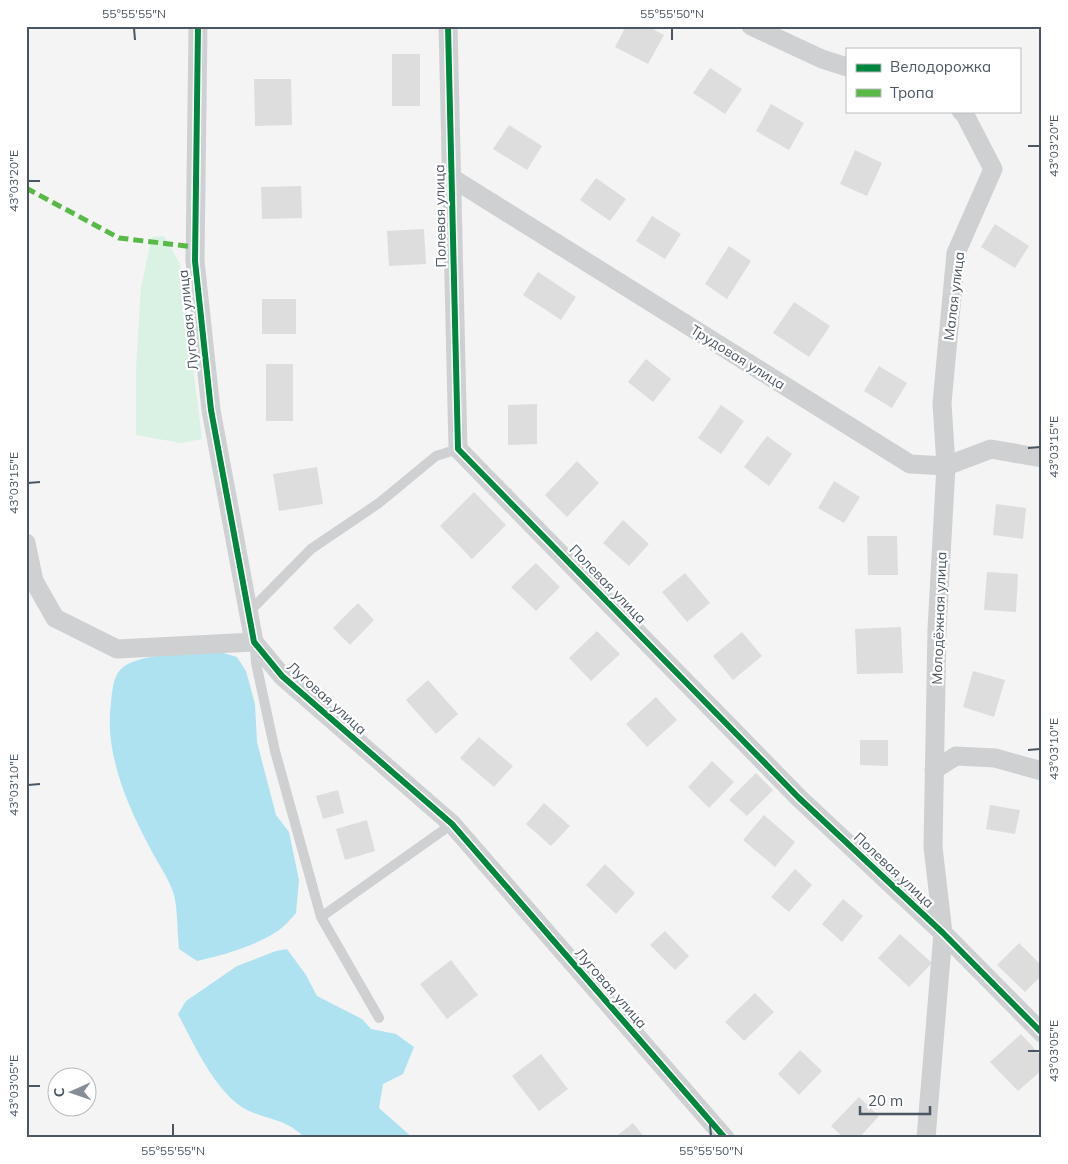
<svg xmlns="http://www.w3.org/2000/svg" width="1068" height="1164" font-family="Mulish,sans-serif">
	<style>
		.green { fill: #d9f2e3 }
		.water { fill: #aee2f0 }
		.building { fill: #ddddde }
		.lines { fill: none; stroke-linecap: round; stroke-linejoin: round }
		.service { stroke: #ced0d2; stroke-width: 10 }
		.minor { stroke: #ced0d2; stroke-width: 19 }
		.quiet { stroke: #58b947; stroke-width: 5; stroke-dasharray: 10 5; stroke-linecap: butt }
		.cycleway-casing { stroke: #fff; stroke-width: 9 }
		.cycleway { stroke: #00873e; stroke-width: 6 }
		.ticks { fill: none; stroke: #4a5661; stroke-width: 2 }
		.labels { text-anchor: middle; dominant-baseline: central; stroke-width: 4.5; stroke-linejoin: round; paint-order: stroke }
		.street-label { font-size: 14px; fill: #4a5661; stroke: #fff }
		.neatline { fill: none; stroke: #4a5661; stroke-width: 2 }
		.ticks-label { font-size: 12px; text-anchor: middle; fill: #4a5661 }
	</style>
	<rect width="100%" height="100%" fill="#f4f4f4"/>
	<!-- green -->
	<path class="green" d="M164 236 180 264 202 439 181 443 136 435V369L141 287 152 237Z"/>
	<!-- water -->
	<path class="water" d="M220 652 237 657 246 671 255 704 257 742 276 815 289 832 299 880 296 913C290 920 283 928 276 932 253 947 223 955 197 961L179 949C177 931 178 912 174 895 170 880 157 862 150 848 127 805 104 752 111 703 112 692 113 678 120 670 136 652 197 653 220 652Z
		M287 949 306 975 317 996 362 1019 371 1029 396 1034 414 1047 403 1074 383 1084 379 1108 413 1138H305C285 1118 270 1121 247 1110 217 1095 193 1043 178 1014L186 1001 237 966 276 951Z"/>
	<!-- building -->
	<path class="building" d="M626 26H647L664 35 648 64 615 47Z
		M392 54H420V106H392Z
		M710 68 742 89 725 114 693 93Z
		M254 79H291L292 125 255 126Z
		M771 104 804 123 789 150 756 131Z
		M509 125 542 146 527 170 493 149Z
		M855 150 882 163 867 196 840 184Z
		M596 178 626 199 610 221 580 200Z
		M301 186 302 218 262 219 261 187Z
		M652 216 681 234 665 259 636 241Z
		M995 224 1029 246 1015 268 981 247Z
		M424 229 426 264 389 266 387 231Z
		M729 246 751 261 727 299 705 284Z
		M538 272 576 297 561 320 523 295Z
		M262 299H296V334H262Z
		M794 302 830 326 809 357 773 333Z
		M646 359 671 379 653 402 628 382Z
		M266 364H293V421H266Z
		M879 366 907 383 892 408 864 391Z
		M537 404V444L508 445V405Z
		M721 405 744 421 721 454 698 438Z
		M767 436 792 454 769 486 744 467Z
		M577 461 599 483 567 517 545 495Z
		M317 467 323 504 279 511 273 474Z
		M834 481 860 497 844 523 818 508Z
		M474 492 506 525 472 559 440 526Z
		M996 504 1026 508 1023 539 993 535Z
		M623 520 649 544 629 566 603 543Z
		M867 536H897L898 575H868Z
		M536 563 560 587 536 611 511 587Z
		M987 572 1018 574 1016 612 984 610Z
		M685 573 710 603 687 622 662 592Z
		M358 603 374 620 350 645 333 628Z
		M901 627 903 673 857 674 855 629Z
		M597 631 620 654 591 681 569 658Z
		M742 632 762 656 733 680 713 656Z
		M973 671 1005 680 994 717 963 707Z
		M428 680 458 714 436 734 406 700Z
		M656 697 677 720 647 747 626 724Z
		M479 737 513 766 494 787 460 758Z
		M860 740H888V766L860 765Z
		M712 761 734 782 709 808 688 787Z
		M756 773 773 790 747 816 729 800Z
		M338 790 344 813 323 819 316 796Z
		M544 803 570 826 551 846 526 824Z
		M990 805 1020 810 1015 834 986 829Z
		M764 815 795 842 775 867 743 840Z
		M367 820 375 851 345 860 336 829Z
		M605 864 635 893 616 914 586 885Z
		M795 869 812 885 789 912 771 897Z
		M843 899 863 916 842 942 822 924Z
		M665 931 689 956 675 970 650 945Z
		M900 934 932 963 909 987 878 958Z
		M1019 943 1042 966V975L1025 992 997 965Z
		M451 960 478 995 447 1019 420 984Z
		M755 993 774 1012 744 1041 725 1022Z
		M1021 1034 1042 1057V1070L1018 1091 990 1062Z
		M800 1050 822 1071 799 1095 778 1074Z
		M541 1054 568 1089 539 1111 512 1076Z
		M859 1097 879 1116 859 1138H844L831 1126Z
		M633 1123 645 1138H614Z"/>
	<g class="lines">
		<!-- service -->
		<path class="service" d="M249 612 311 549 379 503 436 456 458 449
			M255 646 256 663 275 751 321 917
			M379 1018 321 917 452 824"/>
		<!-- minor -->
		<path class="minor" d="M198 26 195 261 211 410 254 642 282 676 452 824 725 1138
			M448 26 458 449 799 798 943 933 1042 1033
			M751 26 822 59 847 67
			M452 178 910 464 946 466 991 449 1042 458
			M26 543 34 581 55 618 117 649 254 642
			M934 770 956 756 995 758 1042 771
			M926 1138 943 933 933 847 937 629 946 466 942 403 956 253 993 169 964 113 961 111"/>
		<!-- quiet -->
		<path class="quiet" d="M26 188 119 238 195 247"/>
		<defs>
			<path id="cycleway" d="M198 26 195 261 211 410 254 642 282 676 452 824 725 1138
				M448 26 458 449 799 798 943 933 1042 1033"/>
		</defs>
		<!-- cycleway casing -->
		<use href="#cycleway" class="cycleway-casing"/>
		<!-- cycleway -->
		<use href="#cycleway" class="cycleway"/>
	</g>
	<!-- ticks -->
	<path class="ticks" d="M134 28 135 40M672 28V40M1028 146H1040M28 181H40M1028 448 1040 447M28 483 40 482M1028 750 1040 749M28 785 40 784M1028 1051H1040M28 1086H40M173 1124V1136M710 1124 711 1136"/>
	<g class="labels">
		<!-- street labels -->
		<g class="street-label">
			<text transform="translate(440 216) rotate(-91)">Полевая улица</text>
			<text transform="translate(954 296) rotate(-83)">Малая улица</text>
			<text transform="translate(188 320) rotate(-96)">Луговая улица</text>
			<text transform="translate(738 357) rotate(32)">Трудовая улица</text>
			<text transform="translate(608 584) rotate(46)">Полевая улица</text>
			<text transform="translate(939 618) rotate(-88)">Молодёжная улица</text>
			<text transform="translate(327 698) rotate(42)">Луговая улица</text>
			<text transform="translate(894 870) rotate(43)">Полевая улица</text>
			<text transform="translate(611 988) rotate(49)">Луговая улица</text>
		</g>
	</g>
	<!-- border -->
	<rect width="1068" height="1164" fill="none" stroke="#ffffff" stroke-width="55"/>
	<!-- legend -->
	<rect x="846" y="48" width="175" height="65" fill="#ffffff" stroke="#b7bbc0"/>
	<rect x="856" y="64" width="25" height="8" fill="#00873e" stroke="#b7bbc0"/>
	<text x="890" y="72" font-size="15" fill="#4a5661">Велодорожка</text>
	<rect x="856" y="89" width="25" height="8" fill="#58b947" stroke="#b7bbc0"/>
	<text x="890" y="98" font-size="15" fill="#4a5661">Тропа</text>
	<!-- north arrow -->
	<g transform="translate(72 1092) rotate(268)"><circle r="24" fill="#ffffff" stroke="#b7bbc0"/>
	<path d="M0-4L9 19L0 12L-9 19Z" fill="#868d94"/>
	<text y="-8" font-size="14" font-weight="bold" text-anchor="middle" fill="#4a5661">С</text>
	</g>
	<!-- scale -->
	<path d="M860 1106v8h70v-8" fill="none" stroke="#4a5661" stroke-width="2.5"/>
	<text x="868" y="1106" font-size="15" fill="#4a5661" stroke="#ffffff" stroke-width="4" paint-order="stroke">20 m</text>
	<rect x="28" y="28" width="1012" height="1108" class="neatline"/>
	<g class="ticks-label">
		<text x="134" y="18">55°55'55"N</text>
		<text x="672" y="18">55°55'50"N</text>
		<text transform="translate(1054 146) rotate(-90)" y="4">43°03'20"E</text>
		<text transform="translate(14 181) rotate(-90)" y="4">43°03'20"E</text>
		<text transform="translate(1054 447) rotate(-90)" y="4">43°03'15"E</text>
		<text transform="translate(14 483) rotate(-90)" y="4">43°03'15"E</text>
		<text transform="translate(1054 749) rotate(-90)" y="4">43°03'10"E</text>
		<text transform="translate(14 785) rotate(-90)" y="4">43°03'10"E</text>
		<text transform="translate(1054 1051) rotate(-90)" y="4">43°03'05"E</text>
		<text transform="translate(14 1086) rotate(-90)" y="4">43°03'05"E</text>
		<text x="173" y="1155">55°55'55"N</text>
		<text x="711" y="1155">55°55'50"N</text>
	</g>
</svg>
